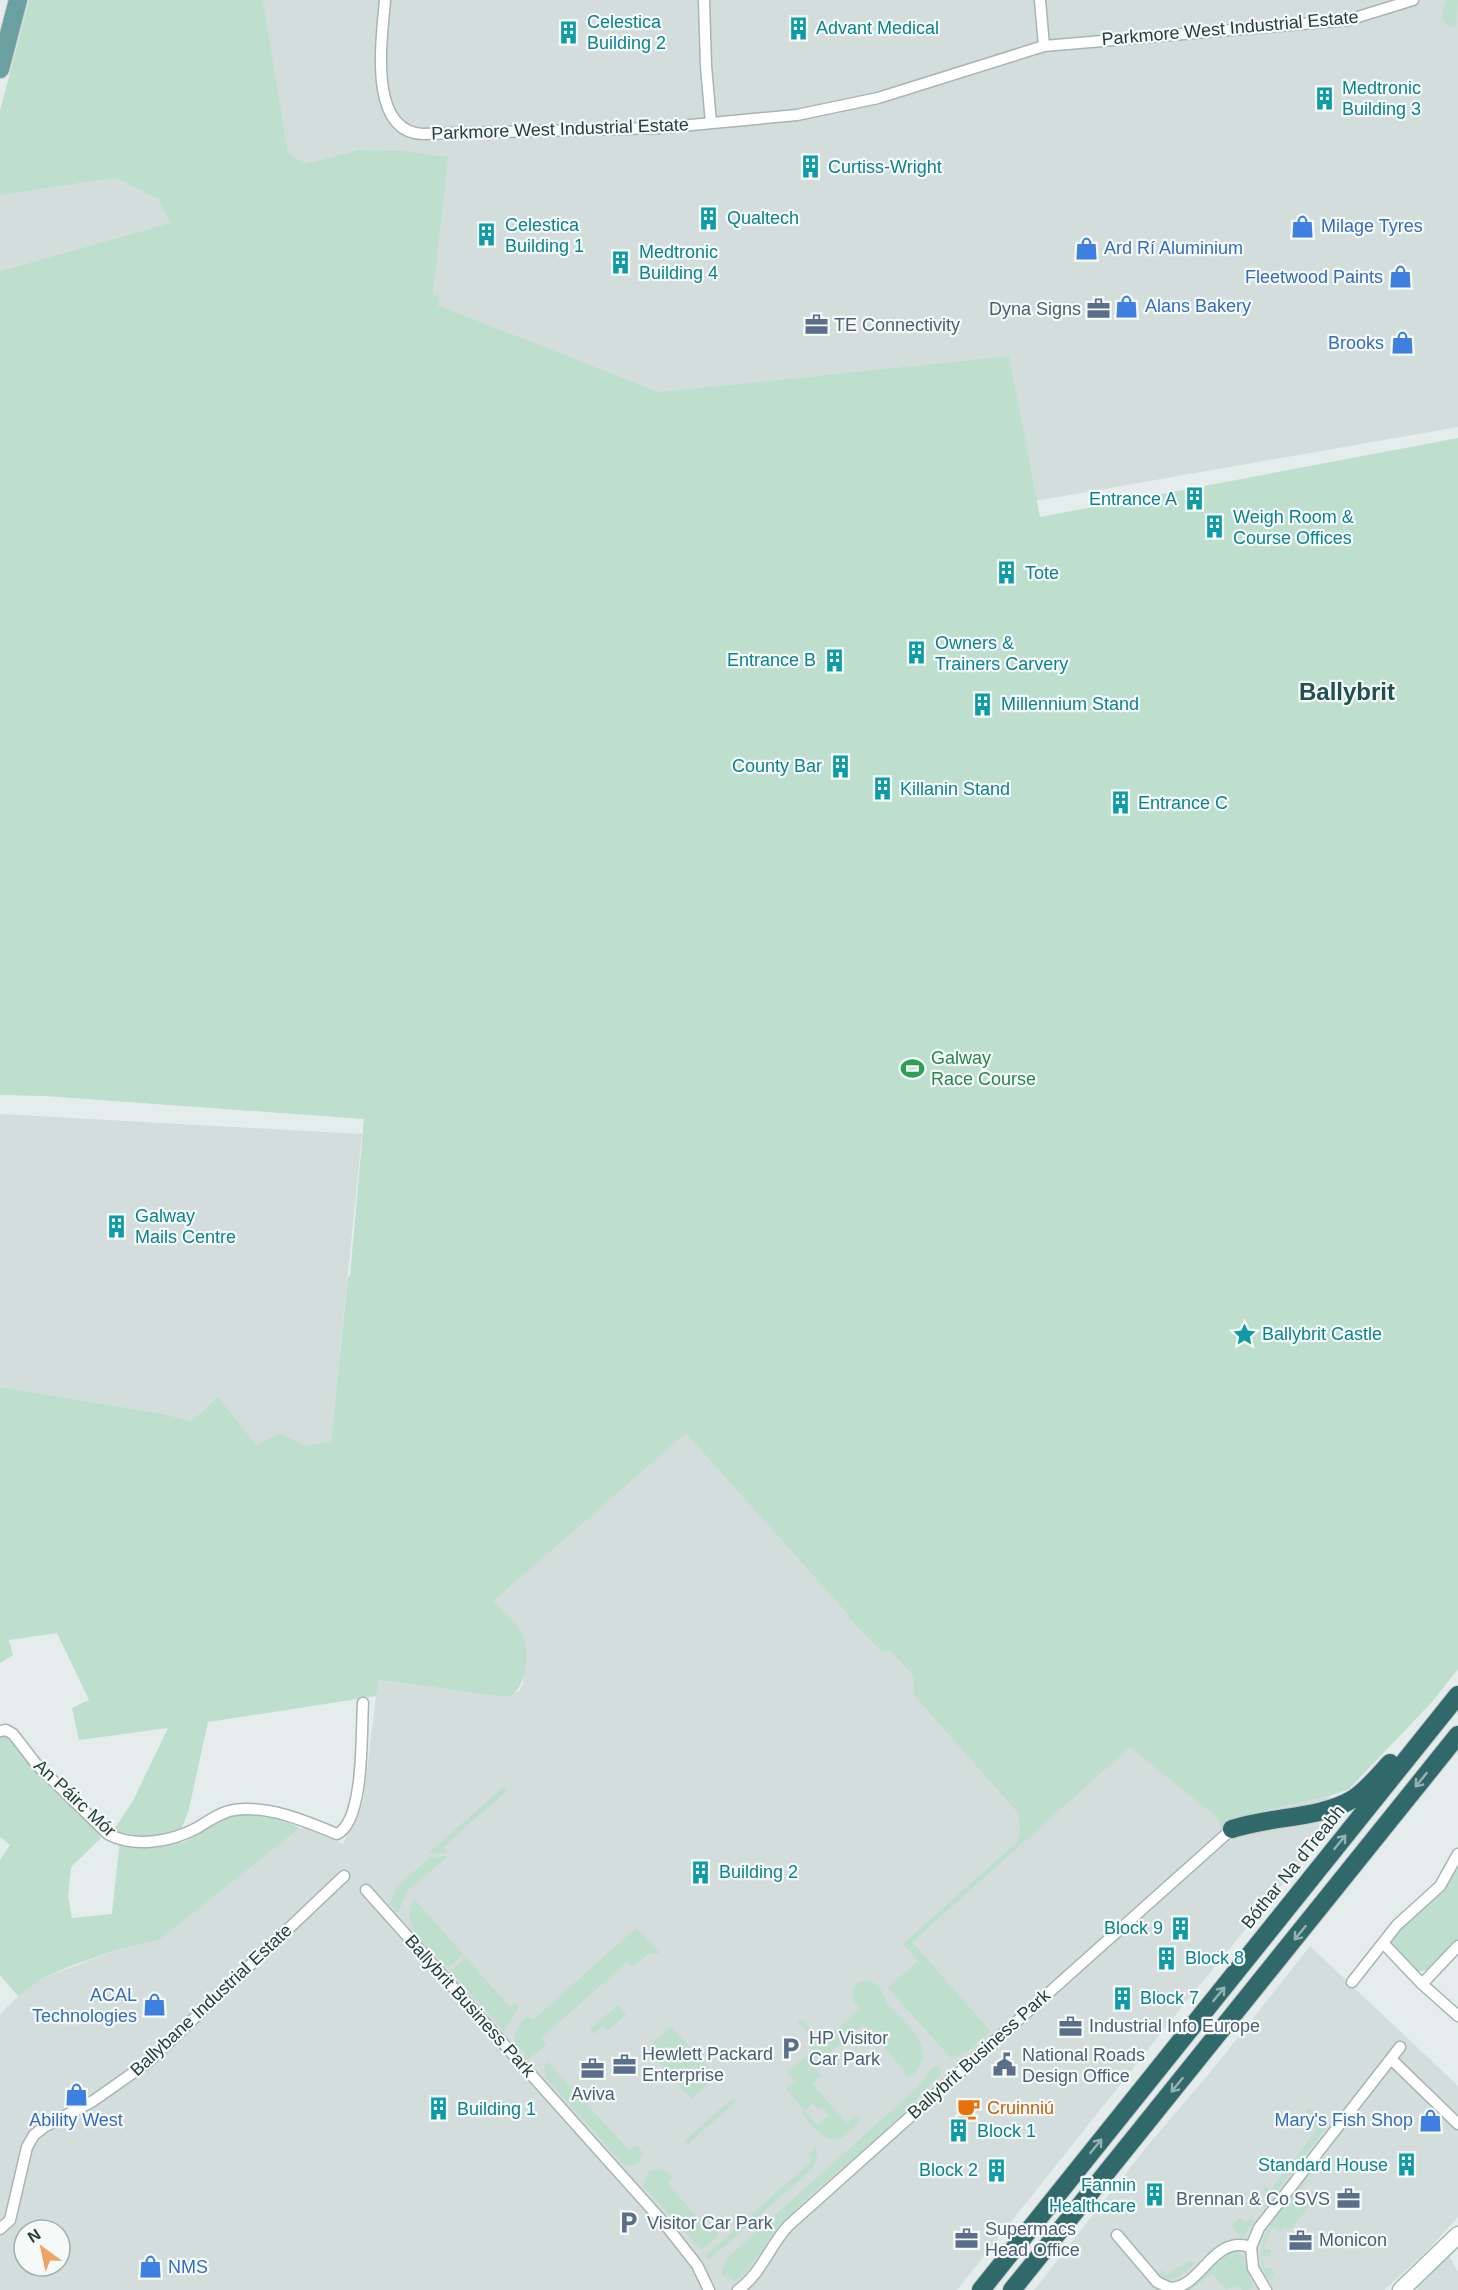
<svg xmlns="http://www.w3.org/2000/svg" width="1458" height="2290" font-family="Arial,sans-serif">
	<style>
		.built { fill: #d3dddb; fill-rule: evenodd }
		.green { fill: #bedece; fill-rule: evenodd }
		.lines { fill: none; stroke-linecap: round; stroke-linejoin: round }
		.street-casing { stroke: #a7b5b4; stroke-width: 13 }
		.secondary-casing { stroke: #a3b9b6; stroke-width: 19 }
		.primary-casing { stroke: #c2c9c9; stroke-width: 20 }
		.highway-casing { stroke: #c2c9c9; stroke-width: 20 }
		.street { stroke: #fff; stroke-width: 10 }
		.secondary { stroke: #fff; stroke-width: 16 }
		.primary { stroke: #6aa1a0; stroke-width: 18 }
		.highway { stroke: #31696a; stroke-width: 18 }
		.oneway { stroke: #93b2b1 }
		.labels { text-anchor: middle; dominant-baseline: central; stroke-width: 4.5; stroke-linejoin: round; paint-order: stroke }
		.culture-label { font-size: 18px; fill: #0d838f; stroke: #f5faf8; text-anchor: start }
		.street-label { font-size: 18px; fill: #243f3e; stroke: #f5faf8 }
		.shop-label { font-size: 18px; fill: #366cbe; stroke: #f5faf8; text-anchor: start }
		.service-label { font-size: 18px; fill: #4e5e75; stroke: #f5faf8; text-anchor: start }
		.leisure-label { font-size: 18px; fill: #27864d; stroke: #f5faf8; text-anchor: start }
		.food-label { font-size: 18px; fill: #c56008; stroke: #f5faf8; text-anchor: start }
		.district-label { font-size: 24px; font-weight: bold; fill: #205150; stroke: #f5faf8 }
	</style>
	<rect width="100%" height="100%" fill="#e4edeb"/>
	<!-- built -->
	<path class="built" d="M263 0H1458V427L1036 501 1009 356 659 392 438 305 439 297 433 294 447 157 405 151 358 150 304 164 288 152Z
		M116 178 158 199 170 223 0 271V195Z
		M0 1114 362 1134 331 1441 306 1446 280 1433 256 1445 160 1413 0 1387Z
		M581 1290 1219 1819 1220 1827 1255 1813 1329 1796 1335 1820 1185 2003 957 2290H0V2014L18 1996 41 1979 119 1949 159 1940 300 1828 311 1829 343 1844 363 1803 378 1680 504 1697 519 1691 523 1684 524 1638 458 1627ZM24 2230H60V2266H24Z
		M1310 1946 1458 2086V2217L1423 2255 1384 2290H1034L1148 2145 1213 2069Z
		M1449 2256 1458 2272V2290H1419L1417 2288Z"/>
	<!-- green -->
	<path class="green" d="M29 0H263L288 152 304 164 358 150 405 151 448 157 433 294 440 297 438 305 659 392 1009 356 1040 517 1458 438V1669L1432 1702 1349 1789 1329 1796 1255 1813 1220 1827 1219 1819 1130 1747 912 1942 990 2031 963 2055 951 2058 888 1988 918 1961 903 1944 1016 1843 1020 1834 1019 1814 914 1695V1676L891 1651H881L849 1618 848 1614 686 1433 493 1601C502 1612 515 1622 522 1634 530 1647 528 1696 504 1697L379 1680 376 1696 208 1722 189 1809 180 1833 181 1843C197 1838 210 1824 227 1818 252 1808 277 1817 300 1828L159 1940 119 1949 73 1965 41 1979 18 1996 0 1975V1860L10 1845 0 1837V1736H8L42 1780 91 1822 101 1838 71 1867 68 1896 72 1918 112 1914 119 1848 118 1836 113 1831 133 1801 168 1728 79 1740 72 1708 89 1700 57 1633 9 1640 13 1655 0 1663V1387L160 1413 191 1422 218 1397 256 1445 280 1433 306 1446 331 1441 348 1277 350 1276 364 1119 45 1096 0 1095V271L170 223 158 199 116 178 0 195V111Z
		M1446 0H1458L1456 26 1452 27 1443 21V10Z
		M503 1787 507 1791 443 1847 448 1853H429Z
		M448 1856 407 1891 398 1913 390 1904 397 1887 430 1857Z
		M1458 1865V1941L1427 1970 1416 1972 1391 1942C1406 1913 1440 1899 1458 1865Z
		M414 1899 463 1954 448 1968C431 1949 397 1926 414 1899Z
		M636 1928 659 1952 658 1954H648L632 1967 627 1962 541 2038 546 2045 529 2059 514 2042C514 2031 520 2023 528 2016L533 2020Z
		M466 1958 510 2007 517 2003 518 2009 504 2031 450 1971Z
		M866 1980C877 1982 885 1993 886 2003 901 2020 933 2042 919 2066 916 2072 912 2077 906 2077L903 2069 863 2024 814 2066 821 2075 812 2084 847 2123 855 2116 859 2119C857 2126 852 2129 847 2134 828 2150 813 2126 802 2113L804 2110 786 2088 795 2081 787 2072 813 2050 807 2044 813 2038 797 2021 802 2020 822 2042 860 2009 854 2001 852 1992 857 1983ZM813 2103 818 2109 821 2107 829 2115 817 2125 805 2111Z
		M618 2005 626 2014 607 2031 603 2026 594 2034 590 2029Z
		M671 2027 717 2076 691 2099 646 2048Z
		M548 2062 629 2150 636 2145 643 2153 638 2164 627 2166 621 2162 546 2078 544 2067Z
		M934 2066 940 2067 941 2075C923 2091 908 2110 890 2127 859 2157 772 2219 760 2256L757 2255 746 2273 735 2281 721 2275 727 2258 917 2088Z
		M733 2098 736 2101 687 2145 684 2141Z
		M1308 2108 1329 2124 1271 2199 1263 2194 1265 2186 1270 2190 1317 2130 1301 2118Z
		M816 2145 817 2157 812 2169 711 2258 706 2259 707 2254 813 2160 809 2155Z
		M658 2169 667 2172 672 2177 667 2183 710 2232 717 2229V2237L701 2250 643 2186 648 2172Z
		M1308 2178 1300 2191 1307 2198 1313 2191 1318 2196 1290 2230 1284 2226 1280 2232 1273 2227 1263 2248 1271 2250 1270 2256 1262 2257 1265 2269 1271 2268 1274 2273 1273 2278 1269 2280C1244 2241 1285 2207 1308 2178Z
		M1239 2218 1245 2222 1250 2219 1254 2221 1245 2235 1240 2237 1232 2226Z
		M1231 2251 1243 2256 1253 2287 1249 2290H1242L1238 2285 1226 2290 1212 2273 1191 2290H1184Z
		M1190 2260 1195 2264C1183 2274 1171 2287 1158 2273L1162 2270 1166 2275Z"/>
	<g class="lines">
		<defs>
			<path id="street" d="M385 0C382 38 367 132 423 134L659 128 797 115 878 98 1044 46 1348 20 1413 0
				M704 0 706 66 711 123
				M1040 0 1044 46
				M0 1731 6 1730 13 1734 37 1765 108 1834C134 1848 171 1842 197 1828 208 1821 221 1812 234 1810 269 1805 305 1821 337 1834 365 1821 361 1731 363 1703
				M366 1890 664 2223 697 2265 709 2290
				M1384 1944 1422 1984 1458 2016
				M1352 1982 1397 1925 1440 1886 1458 1854
				M1422 1984 1458 1946
				M1391 2059 1458 2124
				M0 2229 10 2220 27 2147 34 2135 44 2127 93 2101 147 2063 344 1876
				M1117 2235 1157 2282 1170 2288C1202 2288 1212 2234 1251 2247L1253 2268 1266 2290
				M1251 2247 1259 2228 1400 2047
				M738 2290C761 2274 769 2247 788 2226L1232 1829"/>
			<path id="secondary" d="M1401 2290 1458 2235"/>
			<path id="primary" d="M0 69 18 0"/>
			<path id="highway" d="M1232 1829C1269 1816 1320 1819 1353 1799 1367 1790 1378 1776 1390 1763
				M981 2290 1458 1695
				M1012 2290 1458 1735"/>
		</defs>
		<!-- street casing -->
		<use href="#street" class="street-casing"/>
		<!-- secondary casing -->
		<use href="#secondary" class="secondary-casing"/>
		<!-- primary casing -->
		<use href="#primary" class="primary-casing"/>
		<!-- highway casing -->
		<use href="#highway" class="highway-casing"/>
		<!-- street -->
		<use href="#street" class="street"/>
		<!-- secondary -->
		<use href="#secondary" class="secondary"/>
		<!-- primary -->
		<use href="#primary" class="primary"/>
		<!-- highway -->
		<use href="#highway" class="highway"/>
	</g>
	<!-- one-way arrows -->
	<defs><path id="oneway-shaft" d="M-6 0H5M1.5-3L5.5 0L1.5 3" fill="none" stroke-width="1.6" stroke-linecap="round" stroke-linejoin="round" transform="scale(1.5)"/></defs>
	<g class="oneway">
		<use href="#oneway-shaft" transform="translate(1421 1780) rotate(129)"/>
		<use href="#oneway-shaft" transform="translate(1340 1842) rotate(-51)"/>
		<use href="#oneway-shaft" transform="translate(1300 1933) rotate(129)"/>
		<use href="#oneway-shaft" transform="translate(1219 1994) rotate(-51)"/>
		<use href="#oneway-shaft" transform="translate(1177 2085) rotate(129)"/>
		<use href="#oneway-shaft" transform="translate(1096 2146) rotate(-51)"/>
	</g>
	<!-- icons -->
	<defs>
		<symbol id="building-bare" viewBox="-9 -9 18 18"><path d="M-4-6H4V6H1V3H-1V6H-4ZM-2.5-4.3h1.7v1.8h-1.7ZM.8-4.3h1.7v1.8H.8ZM-2.5-1h1.7V.8h-1.7ZM.8-1h1.7V.8H.8Z" fill="#0f9aa8" stroke="#f5faf8" stroke-width="2.5" paint-order="stroke"/></symbol>
		<symbol id="shop-bare" viewBox="-9 -9 18 18"><path d="M-5-2.5h2.3a2.7 3.5 0 0 1 5.4 0H5L5.5 6h-11ZM-1.5-2.5h3a1.5 2.3 0 0 0-3 0Z" fill="#3f7fe0" stroke="#f5faf8" stroke-width="2.5" paint-order="stroke"/></symbol>
		<symbol id="office-bare" viewBox="-9 -9 18 18"><path d="M-6-3h4V-5.5h4V-3h4V5H-6ZM-1-4.5V-3h2v-1.5ZM-6 0V1H6V0Z" fill="#5c6f8a" stroke="#f5faf8" stroke-width="2.5" paint-order="stroke"/></symbol>
		<symbol id="stadium-bare" viewBox="-9 -9 18 18"><path d="M0-5a6.5 5 0 1 0 0 10a6.5 5 0 1 0 0-10ZM-3.5-1.8h7v3.6h-7Z" fill="#2e9e5b" stroke="#f5faf8" stroke-width="2.5" paint-order="stroke"/></symbol>
		<symbol id="sight-bare" viewBox="-9 -9 18 18"><path d="M0-6L1.8-2.2L6-1.7L2.9 1.2L3.7 5.4L0 3.3L-3.7 5.4L-2.9 1.2L-6-1.7L-1.8-2.2Z" fill="#0f9aa8" stroke="#f5faf8" stroke-width="2.5" paint-order="stroke"/></symbol>
		<symbol id="parking-bare" viewBox="-9 -9 18 18"><path d="M-3.5-5.5H1a3.5 3.5 0 0 1 0 7H-1V5.5H-3.5ZM-1-3.4V-.6H.8a1.4 1.4 0 0 0 0-2.8Z" fill="#5c6f8a" stroke="#f5faf8" stroke-width="2.5" paint-order="stroke"/></symbol>
		<symbol id="civic-bare" viewBox="-9 -9 18 18"><path d="M-.6-6.5H3V-4.5H.6V-3L4-1V1h2V6H-6V1h2V-1L-.6-3ZM-1.2 2.5V6h2.4V2.5Z" fill="#5c6f8a" stroke="#f5faf8" stroke-width="2.5" paint-order="stroke"/></symbol>
		<symbol id="cafe-bare" viewBox="-9 -9 18 18"><path d="M-5.5-4.5H6V0H3Q3 3.5 0 3.5H-2.5Q-5.5 3.5-5.5 0ZM3-3.2v2h1.7v-2ZM-6 4.5H4V6H-6Z" fill="#e8710a" stroke="#f5faf8" stroke-width="2.5" paint-order="stroke"/></symbol>
	</defs>
	<g fill-rule="evenodd">
		<use href="#building-bare" x="782" y="12" width="33" height="33"/>
		<use href="#building-bare" x="552" y="16" width="33" height="33"/>
		<use href="#building-bare" x="1308" y="82" width="33" height="33"/>
		<use href="#building-bare" x="794" y="150" width="33" height="33"/>
		<use href="#building-bare" x="692" y="202" width="33" height="33"/>
		<use href="#shop-bare" x="1286" y="210" width="33" height="33"/>
		<use href="#building-bare" x="470" y="218" width="33" height="33"/>
		<use href="#shop-bare" x="1070" y="232" width="33" height="33"/>
		<use href="#building-bare" x="604" y="246" width="33" height="33"/>
		<use href="#shop-bare" x="1384" y="260" width="33" height="33"/>
		<use href="#shop-bare" x="1110" y="290" width="33" height="33"/>
		<use href="#office-bare" x="1082" y="292" width="33" height="33"/>
		<use href="#office-bare" x="800" y="308" width="33" height="33"/>
		<use href="#shop-bare" x="1386" y="326" width="33" height="33"/>
		<use href="#building-bare" x="1178" y="482" width="33" height="33"/>
		<use href="#building-bare" x="1198" y="510" width="33" height="33"/>
		<use href="#building-bare" x="990" y="556" width="33" height="33"/>
		<use href="#building-bare" x="900" y="636" width="33" height="33"/>
		<use href="#building-bare" x="818" y="644" width="33" height="33"/>
		<use href="#building-bare" x="966" y="688" width="33" height="33"/>
		<use href="#building-bare" x="824" y="750" width="33" height="33"/>
		<use href="#building-bare" x="866" y="772" width="33" height="33"/>
		<use href="#building-bare" x="1104" y="786" width="33" height="33"/>
		<use href="#stadium-bare" x="896" y="1052" width="33" height="33"/>
		<use href="#building-bare" x="100" y="1210" width="33" height="33"/>
		<use href="#sight-bare" x="1228" y="1318" width="33" height="33"/>
		<use href="#building-bare" x="684" y="1856" width="33" height="33"/>
		<use href="#building-bare" x="1164" y="1912" width="33" height="33"/>
		<use href="#building-bare" x="1150" y="1942" width="33" height="33"/>
		<use href="#building-bare" x="1106" y="1982" width="33" height="33"/>
		<use href="#shop-bare" x="138" y="1988" width="33" height="33"/>
		<use href="#office-bare" x="1054" y="2010" width="33" height="33"/>
		<use href="#parking-bare" x="774" y="2032" width="33" height="33"/>
		<use href="#office-bare" x="608" y="2048" width="33" height="33"/>
		<use href="#civic-bare" x="988" y="2048" width="33" height="33"/>
		<use href="#office-bare" x="576" y="2052" width="33" height="33"/>
		<use href="#shop-bare" x="60" y="2078" width="33" height="33"/>
		<use href="#cafe-bare" x="952" y="2092" width="33" height="33"/>
		<use href="#building-bare" x="422" y="2092" width="33" height="33"/>
		<use href="#shop-bare" x="1414" y="2104" width="33" height="33"/>
		<use href="#building-bare" x="942" y="2114" width="33" height="33"/>
		<use href="#building-bare" x="1390" y="2148" width="33" height="33"/>
		<use href="#building-bare" x="980" y="2154" width="33" height="33"/>
		<use href="#building-bare" x="1138" y="2178" width="33" height="33"/>
		<use href="#office-bare" x="1332" y="2182" width="33" height="33"/>
		<use href="#parking-bare" x="612" y="2206" width="33" height="33"/>
		<use href="#office-bare" x="950" y="2222" width="33" height="33"/>
		<use href="#office-bare" x="1284" y="2224" width="33" height="33"/>
		<use href="#shop-bare" x="134" y="2250" width="33" height="33"/>
	</g>
	<g class="labels">
		<!-- culture labels -->
		<g class="culture-label">
			<text x="587" y="22">Celestica<tspan x="587" dy="21">Building 2</tspan></text>
			<text x="816" y="28">Advant Medical</text>
			<text x="1342" y="88">Medtronic<tspan x="1342" dy="21">Building 3</tspan></text>
			<text x="828" y="167">Curtiss-Wright</text>
			<text x="727" y="218">Qualtech</text>
			<text x="505" y="225">Celestica<tspan x="505" dy="21">Building 1</tspan></text>
			<text x="639" y="252">Medtronic<tspan x="639" dy="21">Building 4</tspan></text>
			<text x="1177" y="499" text-anchor="end">Entrance A</text>
			<text x="1233" y="517">Weigh Room &amp;<tspan x="1233" dy="21">Course Offices</tspan></text>
			<text x="1025" y="573">Tote</text>
			<text x="935" y="643">Owners &amp;<tspan x="935" dy="21">Trainers Carvery</tspan></text>
			<text x="816" y="660" text-anchor="end">Entrance B</text>
			<text x="1001" y="704">Millennium Stand</text>
			<text x="822" y="766" text-anchor="end">County Bar</text>
			<text x="900" y="789">Killanin Stand</text>
			<text x="1138" y="803">Entrance C</text>
			<text x="135" y="1216">Galway<tspan x="135" dy="21">Mails Centre</tspan></text>
			<text x="1262" y="1334">Ballybrit Castle</text>
			<text x="719" y="1872">Building 2</text>
			<text x="1163" y="1928" text-anchor="end">Block 9</text>
			<text x="1185" y="1958">Block 8</text>
			<text x="1140" y="1998">Block 7</text>
			<text x="457" y="2109">Building 1</text>
			<text x="977" y="2131">Block 1</text>
			<text x="1388" y="2165" text-anchor="end">Standard House</text>
			<text x="978" y="2170" text-anchor="end">Block 2</text>
			<text x="1136" y="2185" text-anchor="end">Fannin<tspan x="1136" dy="21">Healthcare</tspan></text>
		</g>
		<!-- street labels -->
		<g class="street-label">
			<text transform="translate(1230 28) rotate(-5)">Parkmore West Industrial Estate</text>
			<text transform="translate(560 129) rotate(-2)">Parkmore West Industrial Estate</text>
			<text transform="translate(75 1798) rotate(43)">An Páirc Mór</text>
			<text transform="translate(1293 1867) rotate(-51)">Bóthar Na dTreabh</text>
			<text transform="translate(211 2000) rotate(-43)">Ballybane Industrial Estate</text>
			<text transform="translate(470 2006) rotate(48)">Ballybrit Business Park</text>
			<text transform="translate(979 2054) rotate(-42)">Ballybrit Business Park</text>
		</g>
		<!-- shop labels -->
		<g class="shop-label">
			<text x="1321" y="226">Milage Tyres</text>
			<text x="1104" y="248">Ard Rí Aluminium</text>
			<text x="1383" y="277" text-anchor="end">Fleetwood Paints</text>
			<text x="1145" y="306">Alans Bakery</text>
			<text x="1384" y="343" text-anchor="end">Brooks</text>
			<text x="137" y="1995" text-anchor="end">ACAL<tspan x="137" dy="21">Technologies</tspan></text>
			<text x="76" y="2120" text-anchor="middle">Ability West</text>
			<text x="1413" y="2120" text-anchor="end">Mary's Fish Shop</text>
			<text x="168" y="2267">NMS</text>
		</g>
		<!-- service labels -->
		<g class="service-label">
			<text x="1081" y="309" text-anchor="end">Dyna Signs</text>
			<text x="834" y="325">TE Connectivity</text>
			<text x="1089" y="2026">Industrial Info Europe</text>
			<text x="809" y="2038">HP Visitor<tspan x="809" dy="21">Car Park</tspan></text>
			<text x="642" y="2054">Hewlett Packard<tspan x="642" dy="21">Enterprise</tspan></text>
			<text x="1022" y="2055">National Roads<tspan x="1022" dy="21">Design Office</tspan></text>
			<text x="593" y="2094" text-anchor="middle">Aviva</text>
			<text x="1330" y="2199" text-anchor="end">Brennan &amp; Co SVS</text>
			<text x="647" y="2223">Visitor Car Park</text>
			<text x="985" y="2229">Supermacs<tspan x="985" dy="21">Head Office</tspan></text>
			<text x="1319" y="2240">Monicon</text>
		</g>
		<!-- leisure labels -->
		<g class="leisure-label">
			<text x="931" y="1058">Galway<tspan x="931" dy="21">Race Course</tspan></text>
		</g>
		<!-- food labels -->
		<g class="food-label">
			<text x="987" y="2108">Cruinniú</text>
		</g>
		<!-- district labels -->
		<g class="district-label">
			<text x="1347" y="691">Ballybrit</text>
		</g>
	</g>
	<!-- north arrow -->
	<g transform="translate(42 2248) rotate(327)"><circle r="28" fill="#f5faf8" stroke="#a1afae" stroke-width="1.5"/>
	<path d="M0-4.5L10 22L0 15L-10 22Z" fill="#eea462"/>
	<text y="-9" font-size="16" font-weight="bold" text-anchor="middle" fill="#243f3e">N</text>
	</g>
</svg>
